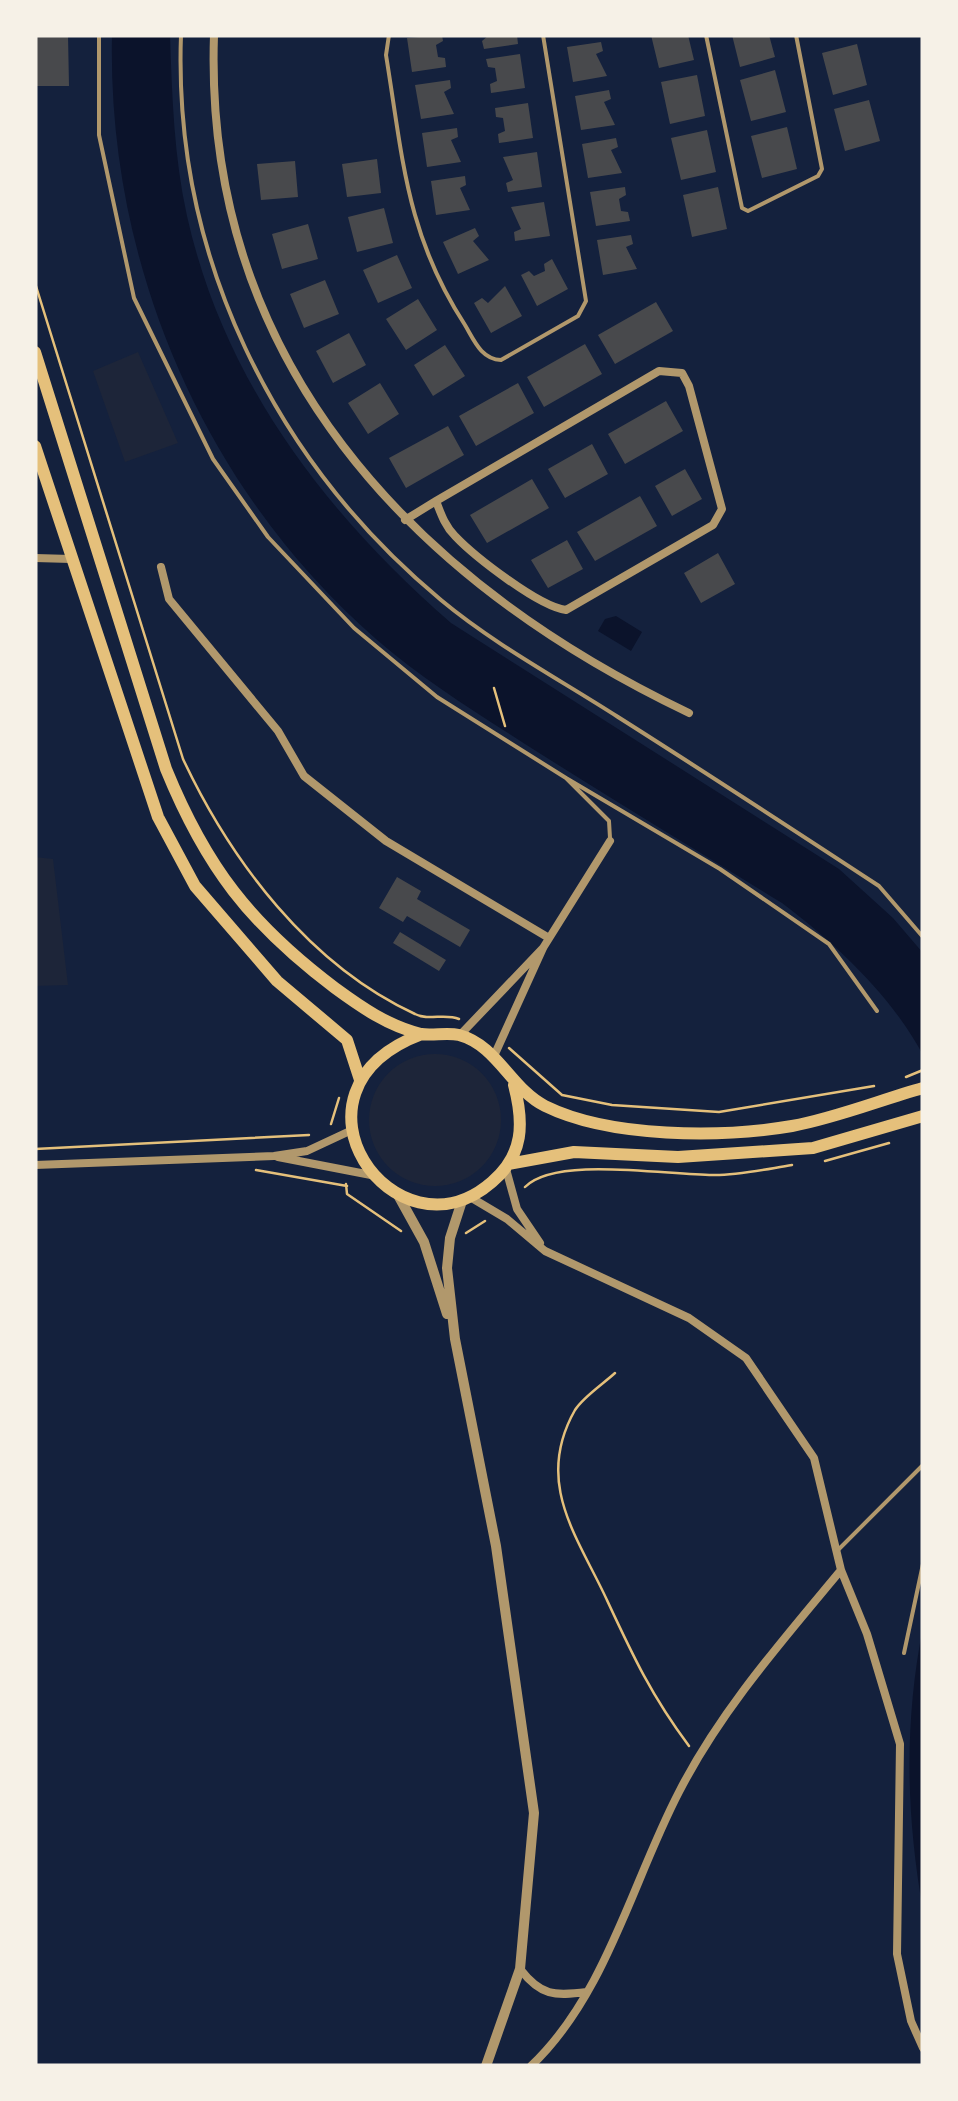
<svg xmlns="http://www.w3.org/2000/svg" width="958" height="2101" font-family="Poppins,sans-serif">
	<style>
		.green { fill: #1d2539 }
		.water { fill: #0b132b }
		.building { fill: #48494c }
		.lines { fill: none; stroke-linecap: round; stroke-linejoin: round }
		.path { stroke: #e5c07b; stroke-width: 2.5 }
		.service { stroke: #b1986c; stroke-width: 4 }
		.minor { stroke: #b1986c; stroke-width: 8 }
		.tertiary { stroke: #b1986c; stroke-width: 10 }
		.primary { stroke: #e5c07b; stroke-width: 12 }
	</style>
	<rect width="100%" height="100%" fill="#14213d"/>
	<!-- green -->
	<path class="green" d="M138 352 178 443 125 462 93 371Z
		M35 857 53 859 68 985 35 986Z
		M369 1120a66 66 0 1 1 132 0a66 66 0 1 1-132 0Z"/>
	<!-- water -->
	<path class="water" d="M112 35H170C172 96 174 157 187 216 224 382 326 514 451 623L839 869 893 918 923 953V1055C891 995 835 943 782 903 696 850 610 798 525 744 474 711 422 679 376 639 203 488 107 263 112 35Z
		M616 616 642 632 631 651 598 631 605 619Z
		M923 1627V1910C906 1814 904 1723 923 1627Z"/>
	<!-- building -->
	<path class="building" d="M35 35H68L69 86H35Z
		M442 35 443 41 436 45 438 57 445 58 446 67 412 72 407 38Z
		M489 35H517L518 44 484 49 482 41Z
		M651 35H688L694 60 659 68Z
		M732 35H769L775 57 740 67Z
		M601 42 603 51 596 54 607 76 573 82 567 47Z
		M857 44 867 85 833 95 822 53Z
		M520 54 525 88 491 93 490 84 497 81 495 68 488 67 486 59Z
		M775 70 786 112 751 121 740 80Z
		M697 75 705 116 670 124 661 82Z
		M450 80 451 88 444 92 454 114 421 119 415 85Z
		M609 90 611 99 604 102 615 125 581 130 575 96Z
		M869 100 880 141 845 151 834 109Z
		M528 103 533 138 499 143 498 134 505 131 503 118 496 117 495 108Z
		M787 127 797 169 762 178 751 136Z
		M457 128 458 137 451 140 461 162 427 167 422 133Z
		M707 130 716 172 681 180 671 138Z
		M616 138 618 147 611 150 622 173 588 178 582 144Z
		M537 152 542 187 508 192 506 183 513 180 503 157Z
		M377 159 381 193 347 197 342 164Z
		M295 161 298 197 261 200 257 164Z
		M465 176 466 185 460 188 470 210 436 215 431 181Z
		M625 187 626 195 619 199 621 211 628 212 630 221 596 226 590 192Z
		M718 187 727 229 692 237 683 195Z
		M544 202 550 236 515 241 514 232 521 229 511 207Z
		M384 208 393 243 357 252 348 217Z
		M308 224 318 259 282 269 272 234Z
		M475 228 479 236 473 241 489 260 458 274 443 242Z
		M631 235 633 244 626 247 637 269 603 275 597 240Z
		M397 255 412 288 378 303 363 270Z
		M552 259 568 289 537 306 521 275 529 271 534 276 545 271 544 264Z
		M325 280 339 314 304 328 290 294Z
		M505 286 522 316 491 333 474 303 482 298 488 303Z
		M418 299 437 330 406 350 386 319Z
		M656 302 673 331 615 364 598 335Z
		M349 333 366 365 333 383 316 351Z
		M585 344 602 374 544 407 527 377Z
		M445 345 465 376 433 396 414 365Z
		M380 383 399 414 368 434 348 403Z
		M518 383 534 413 476 446 459 416Z
		M666 401 683 431 625 464 608 434Z
		M448 426 464 455 406 488 389 458Z
		M592 444 608 474 565 498 548 469Z
		M685 469 702 499 672 516 655 486Z
		M532 479 549 508 487 543 470 515Z
		M640 496 657 526 595 561 577 532Z
		M567 540 583 569 548 588 531 560Z
		M718 553 735 584 701 603 684 573Z
		M397 877 421 891 417 899 470 930 460 947 407 916 403 922 379 908Z
		M400 932 446 960 439 971 393 943Z"/>
	<g class="lines">
		<!-- path -->
		<path class="path" d="M35 283 183 759C231 861 309 965 415 1014 428 1021 445 1013 459 1019
			M494 688 505 726
			M509 1048 562 1095 612 1105 719 1112 874 1086
			M906 1077 923 1070
			M331 1124 339 1098
			M35 1149 309 1135
			M825 1161 889 1143
			M256 1170 347 1186
			M346 1184 347 1194 401 1231
			M525 1187C556 1155 671 1176 715 1175 740 1175 767 1169 792 1165
			M466 1233 485 1221
			M615 1373C603 1384 583 1397 575 1410 534 1482 577 1536 606 1598 633 1656 651 1695 689 1746"/>
		<!-- service -->
		<path class="service" d="M99 35V135L134 298 213 459 268 537 354 628 437 697 566 778
			M181 35C173 255 273 460 441 600 495 645 559 679 618 717 705 772 792 829 879 886L923 937
			M389 35 386 55C403 159 406 234 465 325 474 340 481 359 501 360L578 316 586 301 543 35
			M706 35 742 208 748 211 818 176 822 169 796 35
			M610 838 609 821 566 778 720 869 829 944 877 1011
			M838 1550 923 1465
			M904 1653 923 1564"/>
		<!-- minor -->
		<path class="minor" d="M214 35C203 360 411 580 689 713
			M405 520 436 501 659 371 682 373 689 386 722 509 713 525 566 610C539 607 474 556 455 536 445 526 441 514 436 501
			M35 558 71 559
			M161 567 169 599 278 731 304 776 386 841 549 938
			M460 1035 543 948
			M494 1056 543 948 610 841
			M278 1157 371 1175
			M35 1165 274 1156 307 1151 352 1130
			M506 1169 517 1209 540 1243
			M470 1197 507 1219 545 1251 689 1318 746 1358 814 1458 841 1570 867 1634 900 1744 897 1954 911 2021 923 2048
			M520 1969C541 1996 554 1996 587 1992
			M531 2066C606 1995 632 1882 679 1792 721 1710 783 1640 841 1570"/>
		<!-- tertiary -->
		<path class="tertiary" d="M398 1195 424 1242 447 1314
			M462 1201 450 1238 447 1268 455 1339 496 1546 534 1813 520 1969 486 2066"/>
		<!-- primary -->
		<path class="primary" d="M35 352 166 769C206 867 250 924 335 988 361 1007 388 1026 421 1034 433 1036 447 1032 459 1035 497 1045 511 1089 545 1106 610 1138 721 1138 792 1126 836 1118 880 1100 923 1088
			M35 446 158 817 195 886 277 981 347 1040 360 1080
			M422 1034C270 1091 396 1266 492 1182 524 1155 524 1123 514 1085
			M508 1164 574 1152 678 1157 813 1148 923 1116"/>
	</g>
	<!-- border -->
	<rect width="958" height="2101" fill="none" stroke="#f6f1e7" stroke-width="75"/>
</svg>
